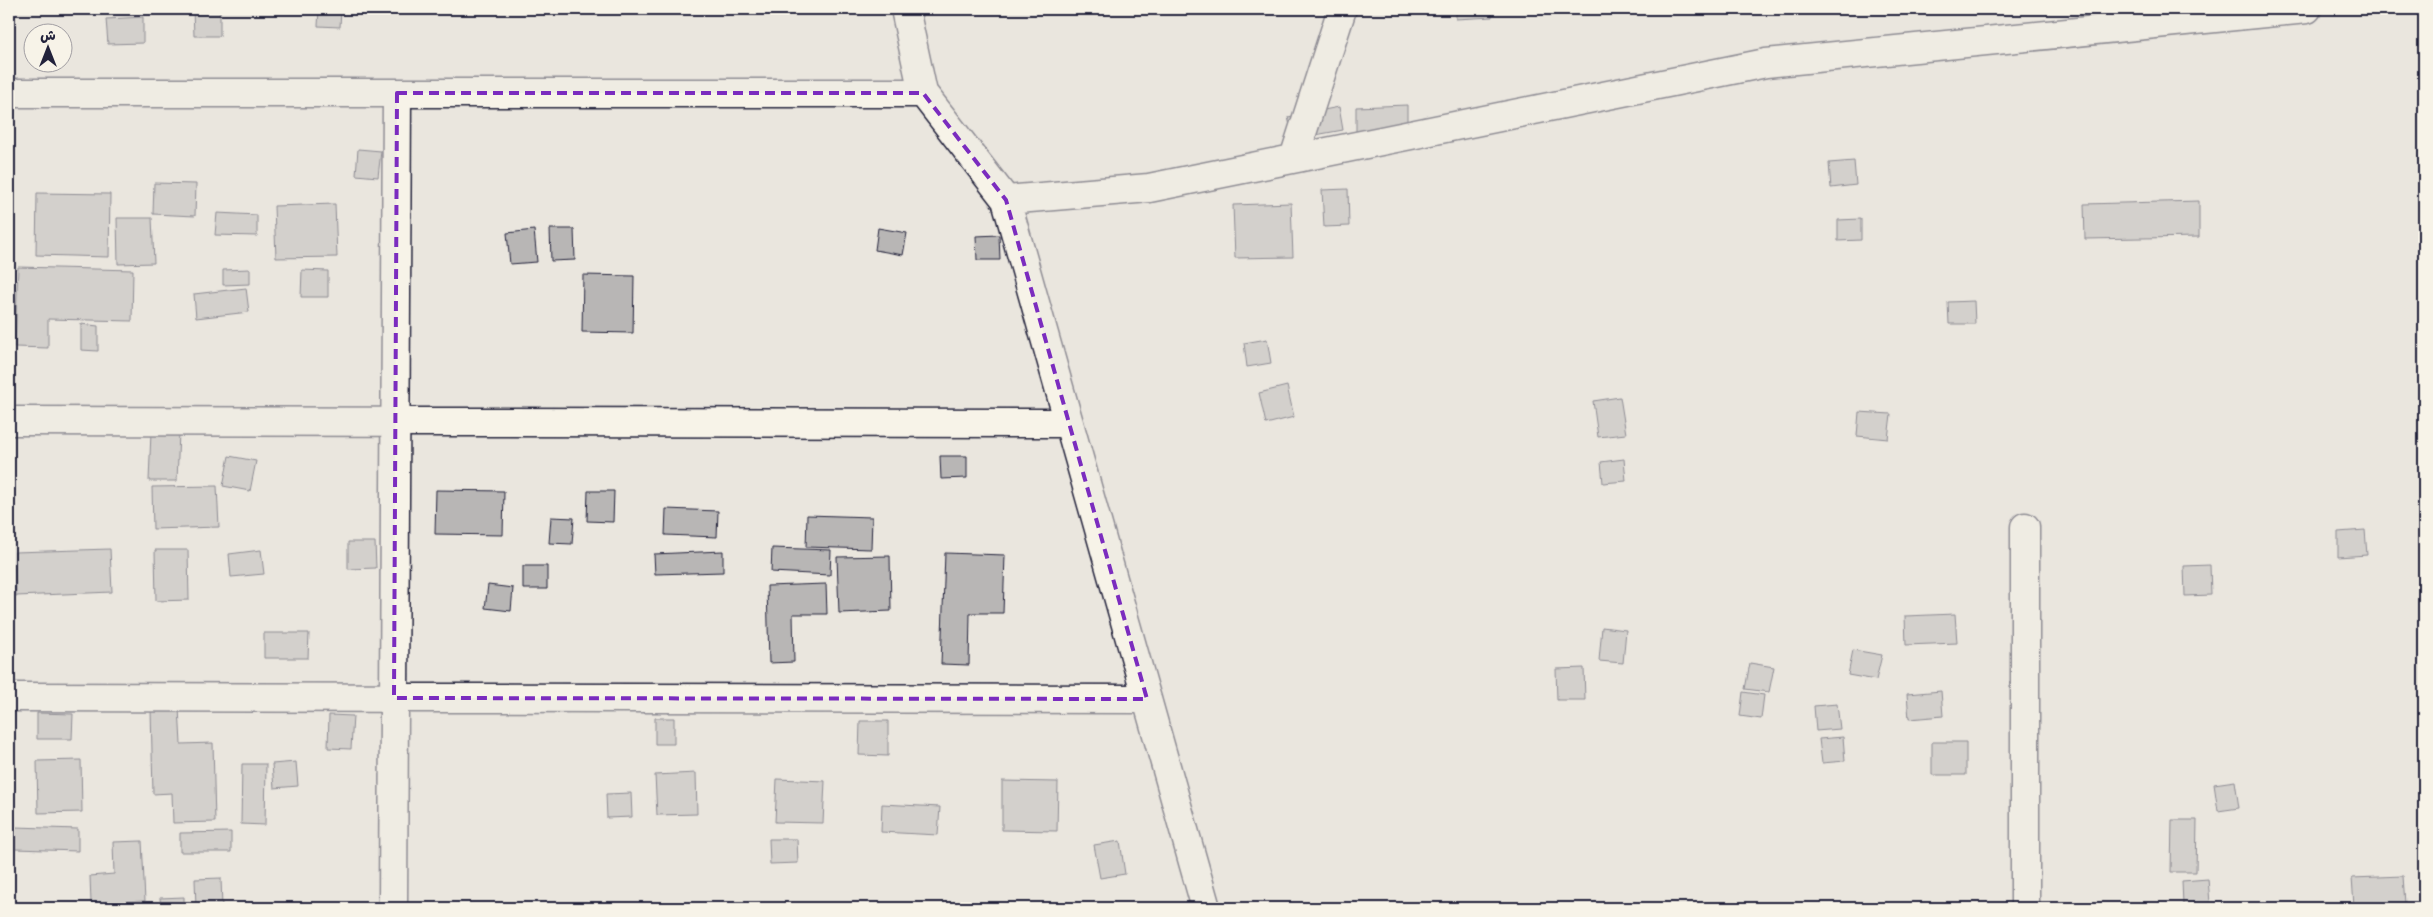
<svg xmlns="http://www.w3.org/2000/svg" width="2433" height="917" font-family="'Patrick Hand','Playpen Sans Arabic',sans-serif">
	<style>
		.building { fill: #b8b6b5; stroke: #22223b }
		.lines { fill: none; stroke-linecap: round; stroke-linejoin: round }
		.minor-casing { stroke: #22223b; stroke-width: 31 }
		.minor { stroke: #f7f3e8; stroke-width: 28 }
		.marked { fill: none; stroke: #7b2cbf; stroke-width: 4; stroke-dasharray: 10 6; stroke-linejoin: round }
	</style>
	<rect width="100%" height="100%" fill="#eae6de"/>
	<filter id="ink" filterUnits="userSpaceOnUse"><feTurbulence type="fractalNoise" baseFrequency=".02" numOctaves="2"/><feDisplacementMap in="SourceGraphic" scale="10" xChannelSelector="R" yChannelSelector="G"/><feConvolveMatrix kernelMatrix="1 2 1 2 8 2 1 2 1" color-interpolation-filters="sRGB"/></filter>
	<g filter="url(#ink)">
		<!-- building -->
		<path class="building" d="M193 9H220V36H194Z
			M319 9H341L340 27 318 26Z
			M1456 9H1492V17L1456 19Z
			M143 17V43L108 44 106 19Z
			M1407 105V136L1356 137V107Z
			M1339 107 1343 130 1293 139 1288 117Z
			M358 149 381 151 378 177 356 175Z
			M1854 161 1856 185 1831 188 1829 163Z
			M154 183 196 184 195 216 153 214Z
			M1348 189 1349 226 1324 227 1322 190Z
			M37 193 110 194 109 257 36 255Z
			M2199 201V237L2085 239 2084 204Z
			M1291 203 1293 257 1235 258 1233 205Z
			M335 204 337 257 276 258 274 206Z
			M217 213 257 215V236L215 235Z
			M117 218H152L154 263 118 264Z
			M1861 219V240L1838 241V220Z
			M878 228 907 233 903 255 875 250Z
			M550 229H574L575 260 551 261Z
			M534 230 537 262 510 264 507 233Z
			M999 235 1000 260H977L976 236Z
			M18 267 133 270 132 321 48 319V348L15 347Z
			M250 269V284L223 285V270Z
			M302 270 328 271V297H301Z
			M583 275 634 276 633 333 582 332Z
			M246 288 249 312 196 318 194 294Z
			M1974 301 1975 324H1949L1948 302Z
			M81 324 98 326V351L81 350Z
			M1267 339 1271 363 1247 367 1244 343Z
			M1287 386 1294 417 1266 424 1259 393Z
			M1620 397 1626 434 1598 437 1593 401Z
			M1859 412 1891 414 1888 439 1857 436Z
			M151 432H179L177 481H149Z
			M229 456 256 461 250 491 223 486Z
			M940 456H967V478L941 479Z
			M1624 459 1626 481 1603 483 1601 462Z
			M217 486 219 527 153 529 152 487Z
			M436 490 504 491 503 535 435 534Z
			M588 491H614L613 522 587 521Z
			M666 509 718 511 717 537 665 535Z
			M807 515 872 517 871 549 806 547Z
			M551 517 574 518 572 544 549 543Z
			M2365 530 2367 555 2338 557V532Z
			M348 542H375L376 568 348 569Z
			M772 548 831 550 830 575 771 572Z
			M110 549 112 592 16 596 15 552Z
			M155 550H188L189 600 156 601Z
			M261 550 264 574 231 577 229 554Z
			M723 551V572L655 574 654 554Z
			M945 553 1005 555 1003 613H970L969 665 941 664Z
			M890 556 891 611 839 613 837 557Z
			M2210 565 2211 595 2185 596 2184 566Z
			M523 566H547V589H523Z
			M826 584 827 614H793L794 662 769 663 767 586Z
			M488 585 513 588 511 611 485 608Z
			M1955 614 1957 643 1906 645 1905 616Z
			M1602 627 1626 630 1623 663 1599 661Z
			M264 633H309L308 658H264Z
			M1853 650 1882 655 1876 680 1848 675Z
			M1750 663 1774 667 1769 692 1745 689Z
			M1584 668 1585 700H1557L1556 669Z
			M1941 691 1943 716 1909 719 1907 694Z
			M1743 692 1764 695 1761 719 1740 716Z
			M1837 704 1840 729 1816 731 1814 706Z
			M179 708 181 744 213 743 215 822 173 823 172 793 153 794 151 709Z
			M9 711H11V739H9Z
			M37 713 73 714 72 739H37Z
			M329 715 353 716 351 749 328 748Z
			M655 718H674V744H655Z
			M860 721H888V756L859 755Z
			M1843 737 1845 761 1822 763 1819 739Z
			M1932 742H1966V775H1932Z
			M81 760 82 812 38 813 37 761Z
			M296 762 298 786 274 788 272 764Z
			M242 764H266L265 825 241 824Z
			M696 773 697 814 657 815 655 775Z
			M777 779 825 781 823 823 775 822Z
			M1002 781 1058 782 1057 831 1002 830Z
			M2235 781 2239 808 2218 811 2214 784Z
			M631 793 632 817 607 818 606 794Z
			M882 804 940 807 938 835 881 832Z
			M2172 820H2197L2196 872H2171Z
			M15 827 78 829V851L15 849Z
			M231 832V852H180V833Z
			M769 839H797L798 863 770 864Z
			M142 841 145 901 91 903 90 876 114 874 113 842Z
			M1120 841 1125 874 1100 878 1094 845Z
			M2403 876 2405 904 2354 906 2352 878Z
			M221 878 222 908H196L195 879Z
			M2208 879 2210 903 2183 905 2182 881Z
			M184 897V908H161L160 898Z"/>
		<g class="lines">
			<defs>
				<path id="minor" d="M905 9 923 93 1006 200 1206 908
					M9 93H923
					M1294 158 1342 9
					M1006 200 1149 188 1766 63 2307 9
					M9 421 1069 423
					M2025 527V908
					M9 697 1147 699
					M393 908 397 93"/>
			</defs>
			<!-- minor casing -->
			<use href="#minor" class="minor-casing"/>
			<!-- minor -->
			<use href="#minor" class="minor"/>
		</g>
	</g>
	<!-- marked area -->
	<path d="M0 0H2433V917H0ZM397 93H923L1006 200 1147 699 394 698Z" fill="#eae6de" fill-opacity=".55" fill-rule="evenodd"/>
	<path class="marked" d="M397 93H923L1006 200 1147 699 394 698Z"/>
	<!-- margin -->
	<rect width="2433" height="917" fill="none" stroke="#f7f3e8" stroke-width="30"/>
	<rect x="15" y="15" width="2403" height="887" fill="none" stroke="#22223b" stroke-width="2" filter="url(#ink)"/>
	<!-- north arrow -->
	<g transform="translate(48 48)"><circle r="24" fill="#f7f3e8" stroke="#a29fa3"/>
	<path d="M0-4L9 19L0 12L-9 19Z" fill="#22223b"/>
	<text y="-8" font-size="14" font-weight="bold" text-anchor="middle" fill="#22223b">ش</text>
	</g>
</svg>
